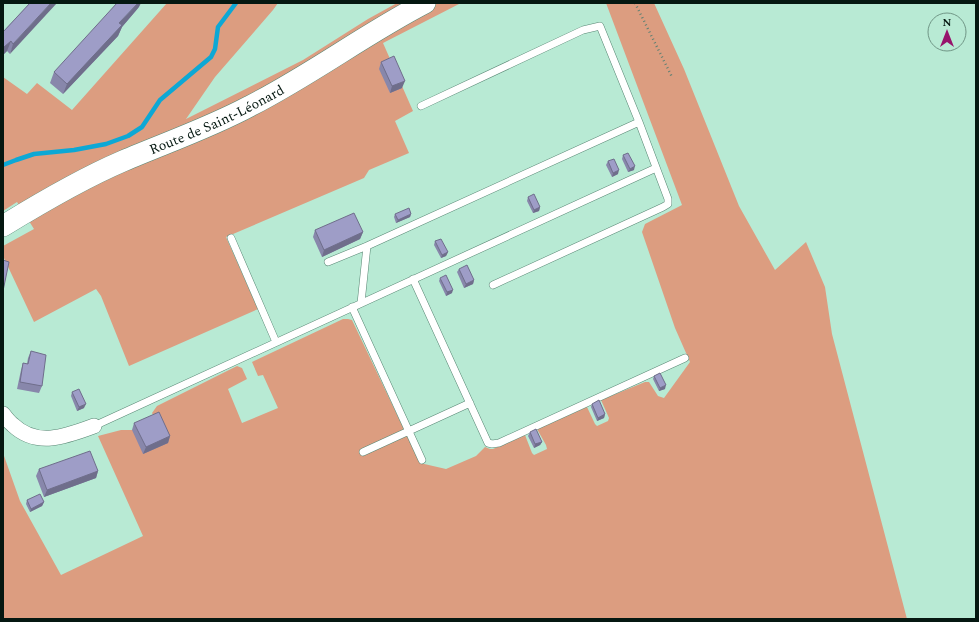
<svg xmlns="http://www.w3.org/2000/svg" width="979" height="622" font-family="Spectral,serif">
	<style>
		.green { fill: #dc9d80 }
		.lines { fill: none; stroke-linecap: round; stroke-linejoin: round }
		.stream { stroke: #0da8d5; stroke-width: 4.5 }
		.lane-casing { stroke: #588774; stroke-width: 8 }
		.street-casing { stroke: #588774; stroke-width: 16 }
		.secondary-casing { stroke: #588774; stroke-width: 22 }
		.path { stroke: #5f8173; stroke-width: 2.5; stroke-dasharray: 1 3; stroke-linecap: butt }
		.lane { stroke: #fff; stroke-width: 7 }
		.street { stroke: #fff; stroke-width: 15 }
		.secondary { stroke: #fff; stroke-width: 21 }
		.wall { fill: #8887ab }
		.shaded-wall { fill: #6f6e8b }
		.building { fill: #9e9dc7; stroke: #6f6e8b }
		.labels { text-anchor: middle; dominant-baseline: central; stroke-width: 4; stroke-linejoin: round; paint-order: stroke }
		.street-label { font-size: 14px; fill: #051811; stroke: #b8ead4 }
	</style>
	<rect width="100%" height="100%" fill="#b8ead4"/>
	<!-- green -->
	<path class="green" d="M167 3H278L273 10 215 77 186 119 303 60 368 19 397 3H461L383 43 413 111 395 121 409 153 369 170 364 178 226 237 258 309 129 366 101 296 96 289 34 322 3 256V246L34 229 17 202 3 211V77L27 94 37 83 72 110Z
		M606 3H654L684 69 739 206 775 270 806 242 825 287 832 334 907 619H3V453L20 501 61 575 143 536 98 436 121 430H132L156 420 152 413 157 406 237 366 242 368 247 379 228 389 242 423 278 408 263 375 258 376 252 362 343 319H348L352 320 420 463 446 469 476 456 485 447 490 449H493L525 435 532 453 534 455 547 449 546 445 537 429 587 407 595 424 597 426 608 421 609 418 601 400 645 382H649L658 396 664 398 690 362 675 328 642 232 645 224 682 205Z"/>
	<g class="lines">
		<!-- stream -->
		<path class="stream" d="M3 165 16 160 34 154 74 150 106 144 128 136 142 127 160 100 211 57 215 49 218 27 236 3"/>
		<defs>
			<path id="lane" d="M421 106 583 30 600 26 639 122 668 199V204L663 207 493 285
				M231 238 276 342
				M328 262 367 246 639 122
				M413 279 488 443 492 444 499 443 685 358
				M361 303 367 246
				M352 307 422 460
				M94 426 656 168
				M363 452 470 403"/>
			<path id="street" d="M3 414C6 418 9 422 13 425 37 448 67 436 94 426"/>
			<g id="secondary">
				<path id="s1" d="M3 226C42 202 81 179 123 161 165 143 209 128 250 106 311 75 365 34 425 3"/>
			</g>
		</defs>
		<!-- lane casing -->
		<use href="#lane" class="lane-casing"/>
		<!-- street casing -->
		<use href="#street" class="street-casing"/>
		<!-- secondary casing -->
		<use href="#secondary" class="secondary-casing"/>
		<!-- path -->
		<path class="path" d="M635 3 672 77"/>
		<!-- lane -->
		<use href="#lane" class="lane"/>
		<!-- street -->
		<use href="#street" class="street"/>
		<!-- secondary -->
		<use href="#secondary" class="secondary"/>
	</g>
	<!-- wall -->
	<path class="wall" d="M30 3 10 54 7 51 3 55V32Z
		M139 7 122 27 118 36 63 94 50 83 54 72Z
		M381 62 402 88 390 93 379 69Z
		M623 155 634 170 628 172 622 159Z
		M608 161 618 174 612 177 606 165Z
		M528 197 540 207 539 211 533 213 527 201Z
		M395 214H411L410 217 396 223 394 217Z
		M315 230 363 232 360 239 322 257 313 237Z
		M435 241 448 252 446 256 441 258 434 245Z
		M459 269 474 280 473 284 464 288 457 272Z
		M440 278 452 293 446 296 439 281Z
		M31 351 42 386 39 393 17 389 21 370 23 363 27 364 28 358Z
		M654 376 665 389 659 391 653 379Z
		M72 392 84 408 77 411 71 396Z
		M592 404 605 414 604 418 597 421 591 407Z
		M134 423 170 436 168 443 143 454 132 430Z
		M530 432 542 442 540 445 534 448 528 436Z
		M39 469 98 471 96 478 44 497 36 476Z
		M27 500 44 502 42 506 30 512 26 504Z"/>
	<!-- shaded-wall -->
	<path class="shaded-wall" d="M51 3H57L10 54 13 44Z
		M138 3H141L139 7 122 27 118 36 63 94 67 84 119 23Z
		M11 41 7 51 3 55V50L4 47Z
		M405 81 402 88 390 93 392 86Z
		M635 166 634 170 628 172 630 169Z
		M619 170 618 174 612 177 613 173Z
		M540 207 539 211 533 213 534 210Z
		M411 214 410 217 396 223 398 220Z
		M363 232 360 239 322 257 324 250Z
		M448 252 446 256 441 258 442 255Z
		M474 280 473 284 464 288 466 284Z
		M453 290 452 293 446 296 447 292Z
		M666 385 665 389 659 391 660 388Z
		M86 404 84 408 77 411 79 407Z
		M605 414 604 418 597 421 598 418Z
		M170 436 168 443 143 454 146 447Z
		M542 442 540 445 534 448 535 444Z
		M98 471 96 478 44 497 47 490Z
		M44 502 42 506 30 512 31 509Z"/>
	<!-- building -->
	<path class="building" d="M30 3H51L13 44 11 41 4 47 3 46V32Z
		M117 3H138L119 23 122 25 67 84 54 72Z
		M394 56 405 81 392 86 381 62Z
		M628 153 635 166 630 169 623 155Z
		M614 159 619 170 613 173 608 161Z
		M534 194 540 207 534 210 528 197Z
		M409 208 411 214 398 220 395 214Z
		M354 213 363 232 324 250 315 230Z
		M441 239 448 252 442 255 435 241Z
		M3 260 9 262 3 291Z
		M467 265 474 280 466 284 459 269Z
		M446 275 453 290 447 292 440 278Z
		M31 351 46 355 42 386 20 382 23 363 28 364Z
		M660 373 666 385 660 388 654 376Z
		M79 389 86 404 79 407 72 392Z
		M599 400 605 414 598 418 592 404Z
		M159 412 170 436 146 447 134 423Z
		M536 429 542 442 535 444 530 432Z
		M90 451 98 471 47 490 39 469Z
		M40 494 44 502 31 509 27 500Z"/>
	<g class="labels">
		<!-- street labels -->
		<g class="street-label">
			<text stroke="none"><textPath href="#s1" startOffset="239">Route de Saint-Léonard</textPath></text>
		</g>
	</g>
	<!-- border -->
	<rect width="979" height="622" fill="none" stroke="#051811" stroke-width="8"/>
	<!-- north arrow -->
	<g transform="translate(947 32)"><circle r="19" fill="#b8ead4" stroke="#709686"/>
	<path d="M0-3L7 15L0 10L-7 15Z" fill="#97146c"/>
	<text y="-6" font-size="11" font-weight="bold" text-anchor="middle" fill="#051811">N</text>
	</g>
</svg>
